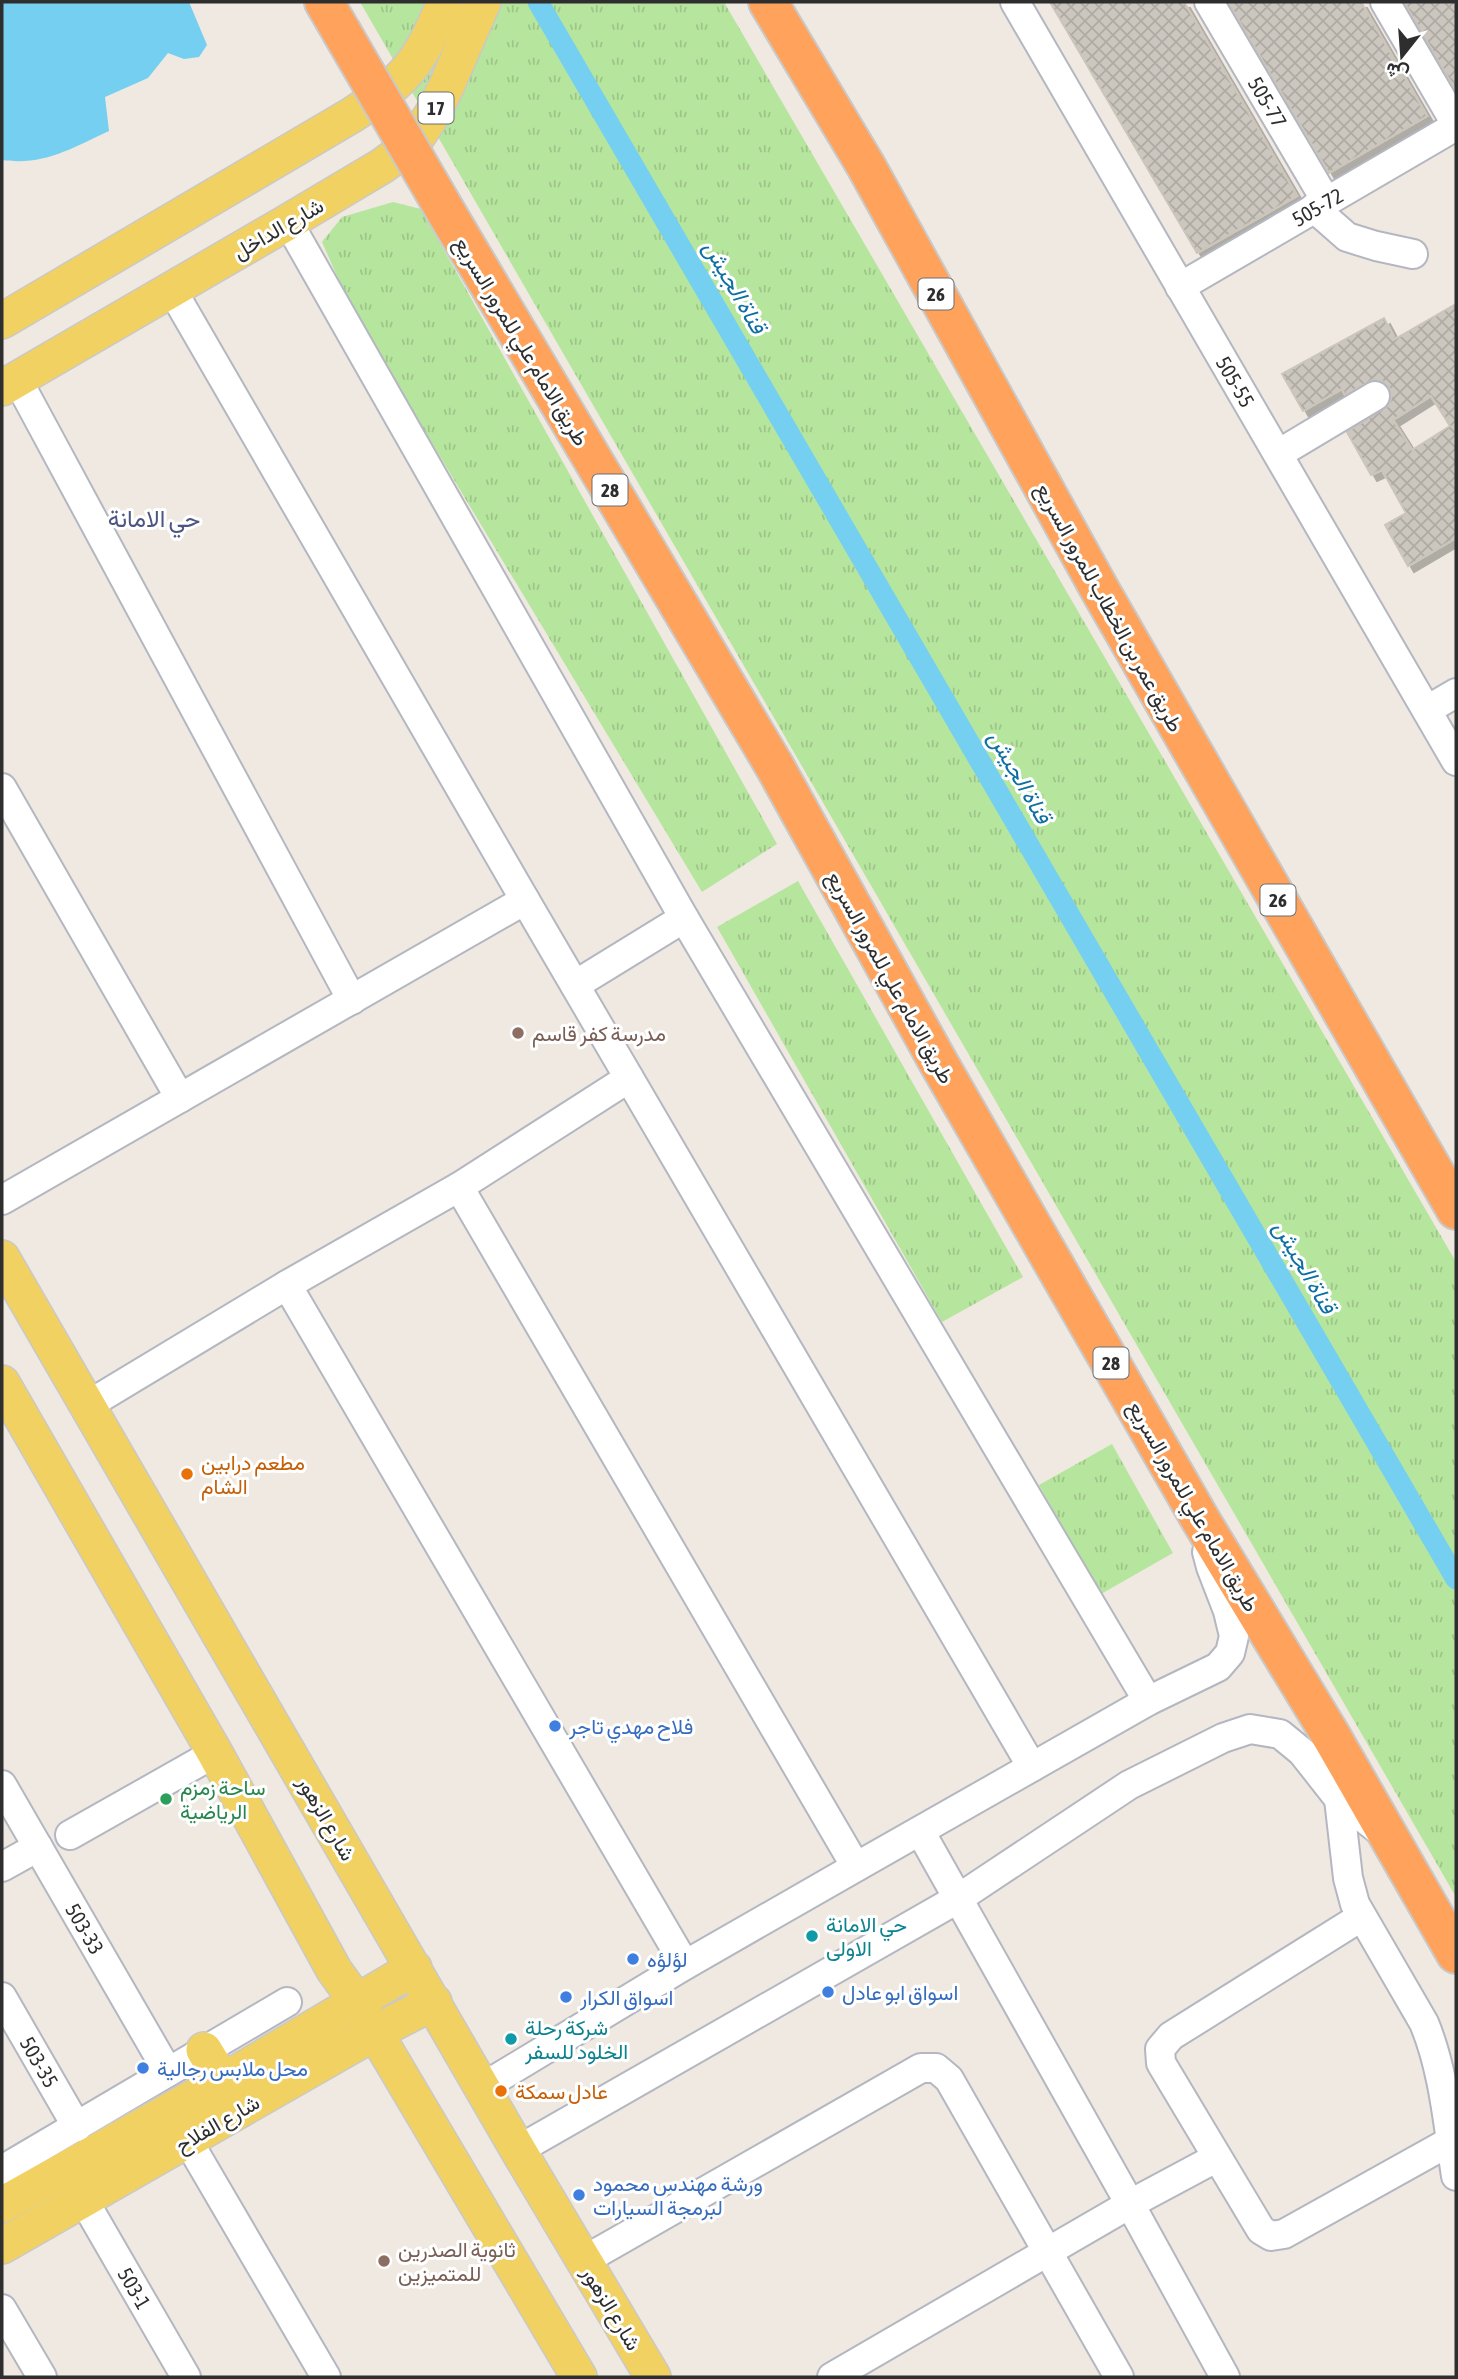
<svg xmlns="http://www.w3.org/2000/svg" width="1458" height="2379" font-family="'Asap Condensed',Vazirmatn,sans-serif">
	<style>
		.grass { fill: url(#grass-tufts) }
		.water { fill: #75cff0 }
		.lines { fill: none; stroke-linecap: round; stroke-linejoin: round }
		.canal { stroke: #75cff0; stroke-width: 21 }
		.building { fill: url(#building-cross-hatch); stroke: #cbc5ba; stroke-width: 2; fill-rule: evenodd; filter: url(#shadow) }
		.minor-casing { stroke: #b4b7c1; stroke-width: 32 }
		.major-casing { stroke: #c9c9c9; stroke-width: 38 }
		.highway-casing { stroke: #c9c9c9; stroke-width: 42 }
		.minor { stroke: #fff; stroke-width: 28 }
		.major { stroke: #f2d163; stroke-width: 35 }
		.highway { stroke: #ffa35c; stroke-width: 38 }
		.highway-bridge-casing { stroke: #c9c9c9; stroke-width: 42; stroke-linecap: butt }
		.highway-bridge { stroke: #ffa35c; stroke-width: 38 }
		.education-dot { fill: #8d6e63; stroke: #fff; stroke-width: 2.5 }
		.food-dot { fill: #e8710a; stroke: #fff; stroke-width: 2.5 }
		.shop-dot { fill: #3f7fe0; stroke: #fff; stroke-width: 2.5 }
		.leisure-dot { fill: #2e9e5b; stroke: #fff; stroke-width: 2.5 }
		.culture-dot { fill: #0f9aa8; stroke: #fff; stroke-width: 2.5 }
		.labels { text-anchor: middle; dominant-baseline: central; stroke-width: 6; stroke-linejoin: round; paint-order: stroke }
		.shield { fill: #fff; stroke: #6d6d6d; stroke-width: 2 }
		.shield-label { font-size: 19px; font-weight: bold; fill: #2e2e2e }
		.street-label { font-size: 21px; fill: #2e2e2e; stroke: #fff }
		.education-label { font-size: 21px; fill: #785e54; stroke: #fff; text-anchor: start }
		.food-label { font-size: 21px; fill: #c56008; stroke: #fff; text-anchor: start }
		.shop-label { font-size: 21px; fill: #366cbe; stroke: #fff; text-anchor: start }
		.leisure-label { font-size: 21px; fill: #27864d; stroke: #fff; text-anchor: start }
		.culture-label { font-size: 21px; fill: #0d838f; stroke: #fff; text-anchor: start }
		.water-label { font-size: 23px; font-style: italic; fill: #0d6fa3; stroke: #fff }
		.quarter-label { font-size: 24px; fill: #4d5680; stroke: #fff }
	</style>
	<defs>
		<pattern id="grass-tufts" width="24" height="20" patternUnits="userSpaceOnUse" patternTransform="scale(1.75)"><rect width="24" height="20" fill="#b6e59e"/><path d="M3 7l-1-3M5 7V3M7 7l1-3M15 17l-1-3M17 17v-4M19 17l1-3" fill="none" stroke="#9dc588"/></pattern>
		<pattern id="building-cross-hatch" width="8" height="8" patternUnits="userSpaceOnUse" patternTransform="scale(1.75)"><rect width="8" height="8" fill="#cbc7bf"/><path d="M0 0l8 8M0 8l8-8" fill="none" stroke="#afaba4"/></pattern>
		<filter id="shadow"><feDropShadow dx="6" dy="6" stdDeviation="0" flood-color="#0004"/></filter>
	</defs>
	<rect width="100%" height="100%" fill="#efe9e1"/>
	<!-- grass -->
	<path class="grass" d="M360 2H724L1456 1262V1897Z
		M393 202 421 209 777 844 702 892 353 312 322 242 342 217Z
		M798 881 1023 1277 942 1322 717 927Z
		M1112 1444 1173 1553 1101 1594 1039 1485Z"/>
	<!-- water -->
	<path class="water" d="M2 2H189L207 45 199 57 184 59 168 53 148 78 105 97 109 131C72 148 44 166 2 160Z"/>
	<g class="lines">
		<!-- canal -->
		<path class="canal" d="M538 2 1456 1579"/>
	</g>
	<!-- building -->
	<path class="building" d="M1050 2H1184L1297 196 1197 253Z
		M1228 2H1361L1427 116 1329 173Z
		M1404 2H1456V91Z
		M1456 304V538L1408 566 1385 525 1406 513 1382 470 1371 475 1347 432 1389 405 1392 395 1389 387 1382 381 1374 379 1345 395 1342 389 1303 411 1282 374 1384 318 1395 339ZM1431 396 1450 426 1412 450 1393 420Z"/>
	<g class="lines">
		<defs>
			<g id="minor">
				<path id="s1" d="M1015 2 1456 761"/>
				<path id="s2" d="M1209 2 1326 201"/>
				<path d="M1385 2 1456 124"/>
				<path d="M1314 208 1347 237 1376 246 1413 254"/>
				<path d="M288 222 684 918 1148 1701"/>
				<path id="s3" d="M1180 287 1456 126"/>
				<path d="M172 290 525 900 1032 1767"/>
				<path d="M17 379 352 1000"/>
				<path d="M1278 454 1375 396"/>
				<path d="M1427 710 1456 693"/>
				<path d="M2 788 180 1098"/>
				<path d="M575 985 684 918"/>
				<path d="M459 1187 856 1867"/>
				<path d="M2 1200 525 900"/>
				<path d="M287 1285 685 1965"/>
				<path d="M88 1405 287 1285 459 1187 629 1078"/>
				<path id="s4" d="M2 1785 168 2072"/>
				<path d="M1339 1799 1348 1878 1355 1904 1424 2023C1444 2071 1448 2125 1456 2176"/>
				<path d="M920 1831 1130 2204 1225 2377"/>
				<path d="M70 1835 215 1753"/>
				<path d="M2 1867 38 1847"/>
				<path d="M1361 1917 1171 2036 1160 2049 1161 2063 1261 2230 1271 2236 1284 2234 1451 2141"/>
				<path id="s5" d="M2 1997 77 2127"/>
				<path d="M483 2087 685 1965 856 1867 1148 1701 1218 1667 1230 1653 1234 1636 1228 1611 1211 1567 1207 1552"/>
				<path d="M188 2141 326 2377"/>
				<path d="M518 2150 959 1898 1129 1785 1223 1738 1250 1729 1280 1734 1302 1752 1339 1799 1380 1831"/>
				<path d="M2 2170 287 2002"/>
				<path id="s6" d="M83 2199 186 2377"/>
				<path d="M583 2261 921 2068H936L949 2079 1119 2377"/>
				<path d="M2 2309 42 2377"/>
				<path d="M832 2377 1130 2204 1216 2158"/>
			</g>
			<path id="major" d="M2 321 352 115C408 78 419 64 445 2
				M2 388 288 222 382 166 413 143 433 113 446 87 483 2
				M2 1258 518 2150 653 2377
				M2 1383 215 1753 334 1970 357 2002 579 2377
				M204 2050 223 2081
				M2 2205 223 2081 414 1968
				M2 2246 374 2033 434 2002"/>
			<path id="highway" d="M324 2 341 31
				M768 2 866 166 1100 590 1456 1210
				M446 212 775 767 937 1060 1200 1519 1330 1734 1456 1954"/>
		</defs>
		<!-- minor casing -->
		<use href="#minor" class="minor-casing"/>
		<!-- major casing -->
		<use href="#major" class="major-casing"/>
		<!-- highway casing -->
		<use href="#highway" class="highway-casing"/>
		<!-- minor -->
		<use href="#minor" class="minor"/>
		<!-- major -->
		<use href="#major" class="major"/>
		<!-- highway -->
		<use href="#highway" class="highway"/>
		<defs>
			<path id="highway-bridge" d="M341 31 446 212"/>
		</defs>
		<!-- highway-bridge casing -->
		<use href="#highway-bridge" class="highway-bridge-casing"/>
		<!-- highway-bridge -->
		<use href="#highway-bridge" class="highway-bridge"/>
	</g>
	<!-- markers -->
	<g class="education-dot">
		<circle cx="518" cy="1033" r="7"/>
		<circle cx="384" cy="2261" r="7"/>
	</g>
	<g class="food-dot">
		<circle cx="187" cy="1474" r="7"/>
		<circle cx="501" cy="2091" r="7"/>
	</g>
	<g class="shop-dot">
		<circle cx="555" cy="1726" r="7"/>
		<circle cx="633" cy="1959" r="7"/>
		<circle cx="828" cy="1992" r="7"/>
		<circle cx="566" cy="1997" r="7"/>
		<circle cx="143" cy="2068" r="7"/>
		<circle cx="579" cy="2195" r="7"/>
	</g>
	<circle class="leisure-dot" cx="166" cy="1799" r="7"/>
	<g class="culture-dot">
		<circle cx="812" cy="1936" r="7"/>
		<circle cx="511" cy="2039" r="7"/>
	</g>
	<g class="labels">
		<!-- shield labels -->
		<g class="shield">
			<rect x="418.5" y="92.5" width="35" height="31" rx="5"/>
			<rect x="918.5" y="278.5" width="35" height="31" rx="5"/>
			<rect x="592.5" y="474.5" width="35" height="31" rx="5"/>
			<rect x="1260.5" y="884.5" width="35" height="31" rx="5"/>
			<rect x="1093.5" y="1347.5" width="35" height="31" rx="5"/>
		</g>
		<g class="shield-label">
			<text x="436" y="108">17</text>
			<text x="936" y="294">26</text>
			<text x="610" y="490">28</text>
			<text x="1278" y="900">26</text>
			<text x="1111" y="1363">28</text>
		</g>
		<!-- street labels -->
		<g class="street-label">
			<text stroke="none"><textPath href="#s2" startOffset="116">505-77</textPath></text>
			<text stroke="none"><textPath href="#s3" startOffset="159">505-72</textPath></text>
			<text transform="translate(278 228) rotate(-30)">شارع الداخل</text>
			<text transform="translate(522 341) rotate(59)">طريق الامام علي للمرور السريع</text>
			<text stroke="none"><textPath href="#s1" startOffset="439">505-55</textPath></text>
			<text transform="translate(1110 607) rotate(61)">طريق عمر بن الخطاب للمرور السريع</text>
			<text transform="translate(891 977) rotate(61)">طريق الامام علي للمرور السريع</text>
			<text transform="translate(1194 1506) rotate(60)">طريق الامام علي للمرور السريع</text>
			<text transform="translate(327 1818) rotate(60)">شارع الزهور</text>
			<text stroke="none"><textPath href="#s4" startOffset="166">503-33</textPath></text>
			<text stroke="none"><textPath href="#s5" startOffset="75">503-35</textPath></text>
			<text transform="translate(217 2123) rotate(-30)">شارع الفلاح</text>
			<text stroke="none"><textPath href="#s6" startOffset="103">503-1</textPath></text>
			<text transform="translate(612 2308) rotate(59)">شارع الزهور</text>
		</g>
		<!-- education labels -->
		<g class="education-label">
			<text x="532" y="1033">مدرسة كفر قاسم</text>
			<text x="398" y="2249">ثانوية الصدرين<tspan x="398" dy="24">للمتميزين</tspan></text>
		</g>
		<!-- food labels -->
		<g class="food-label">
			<text x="201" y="1462">مطعم درابين<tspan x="201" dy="24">الشام</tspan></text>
			<text x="515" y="2091">عادل سمكة</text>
		</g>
		<!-- shop labels -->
		<g class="shop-label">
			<text x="569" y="1726">فلاح مهدي تاجر</text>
			<text x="647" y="1959">لؤلؤه</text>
			<text x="842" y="1992">اسواق ابو عادل</text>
			<text x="580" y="1997">اسواق الكرار</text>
			<text x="157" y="2068">محل ملابس رجالية</text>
			<text x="593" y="2183">ورشة مهندس محمود<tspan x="593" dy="24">لبرمجة السيارات</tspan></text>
		</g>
		<!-- leisure labels -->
		<g class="leisure-label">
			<text x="180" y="1787">ساحة زمزم<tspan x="180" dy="24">الرياضية</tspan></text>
		</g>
		<!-- culture labels -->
		<g class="culture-label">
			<text x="826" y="1924">حي الامانة<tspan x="826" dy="24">الاولى</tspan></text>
			<text x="525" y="2027">شركة رحلة<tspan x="525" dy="24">الخلود للسفر</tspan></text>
		</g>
		<!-- water labels -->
		<g class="water-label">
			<text transform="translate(735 287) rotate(60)">قناة الجيش</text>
			<text transform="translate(1020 777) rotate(60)">قناة الجيش</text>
			<text transform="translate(1305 1267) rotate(60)">قناة الجيش</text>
		</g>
		<!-- quarter labels -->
		<g class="quarter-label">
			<text x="154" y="518">حي الامانة</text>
		</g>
	</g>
	<!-- border -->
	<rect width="1458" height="2379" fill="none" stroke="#2e2e2e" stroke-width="7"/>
	<!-- north arrow -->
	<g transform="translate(1402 56) rotate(197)" stroke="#ffffff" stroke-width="5" paint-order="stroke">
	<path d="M0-5L12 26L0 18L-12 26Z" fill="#2e2e2e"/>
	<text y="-10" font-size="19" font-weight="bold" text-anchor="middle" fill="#2e2e2e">ش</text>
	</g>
</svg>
